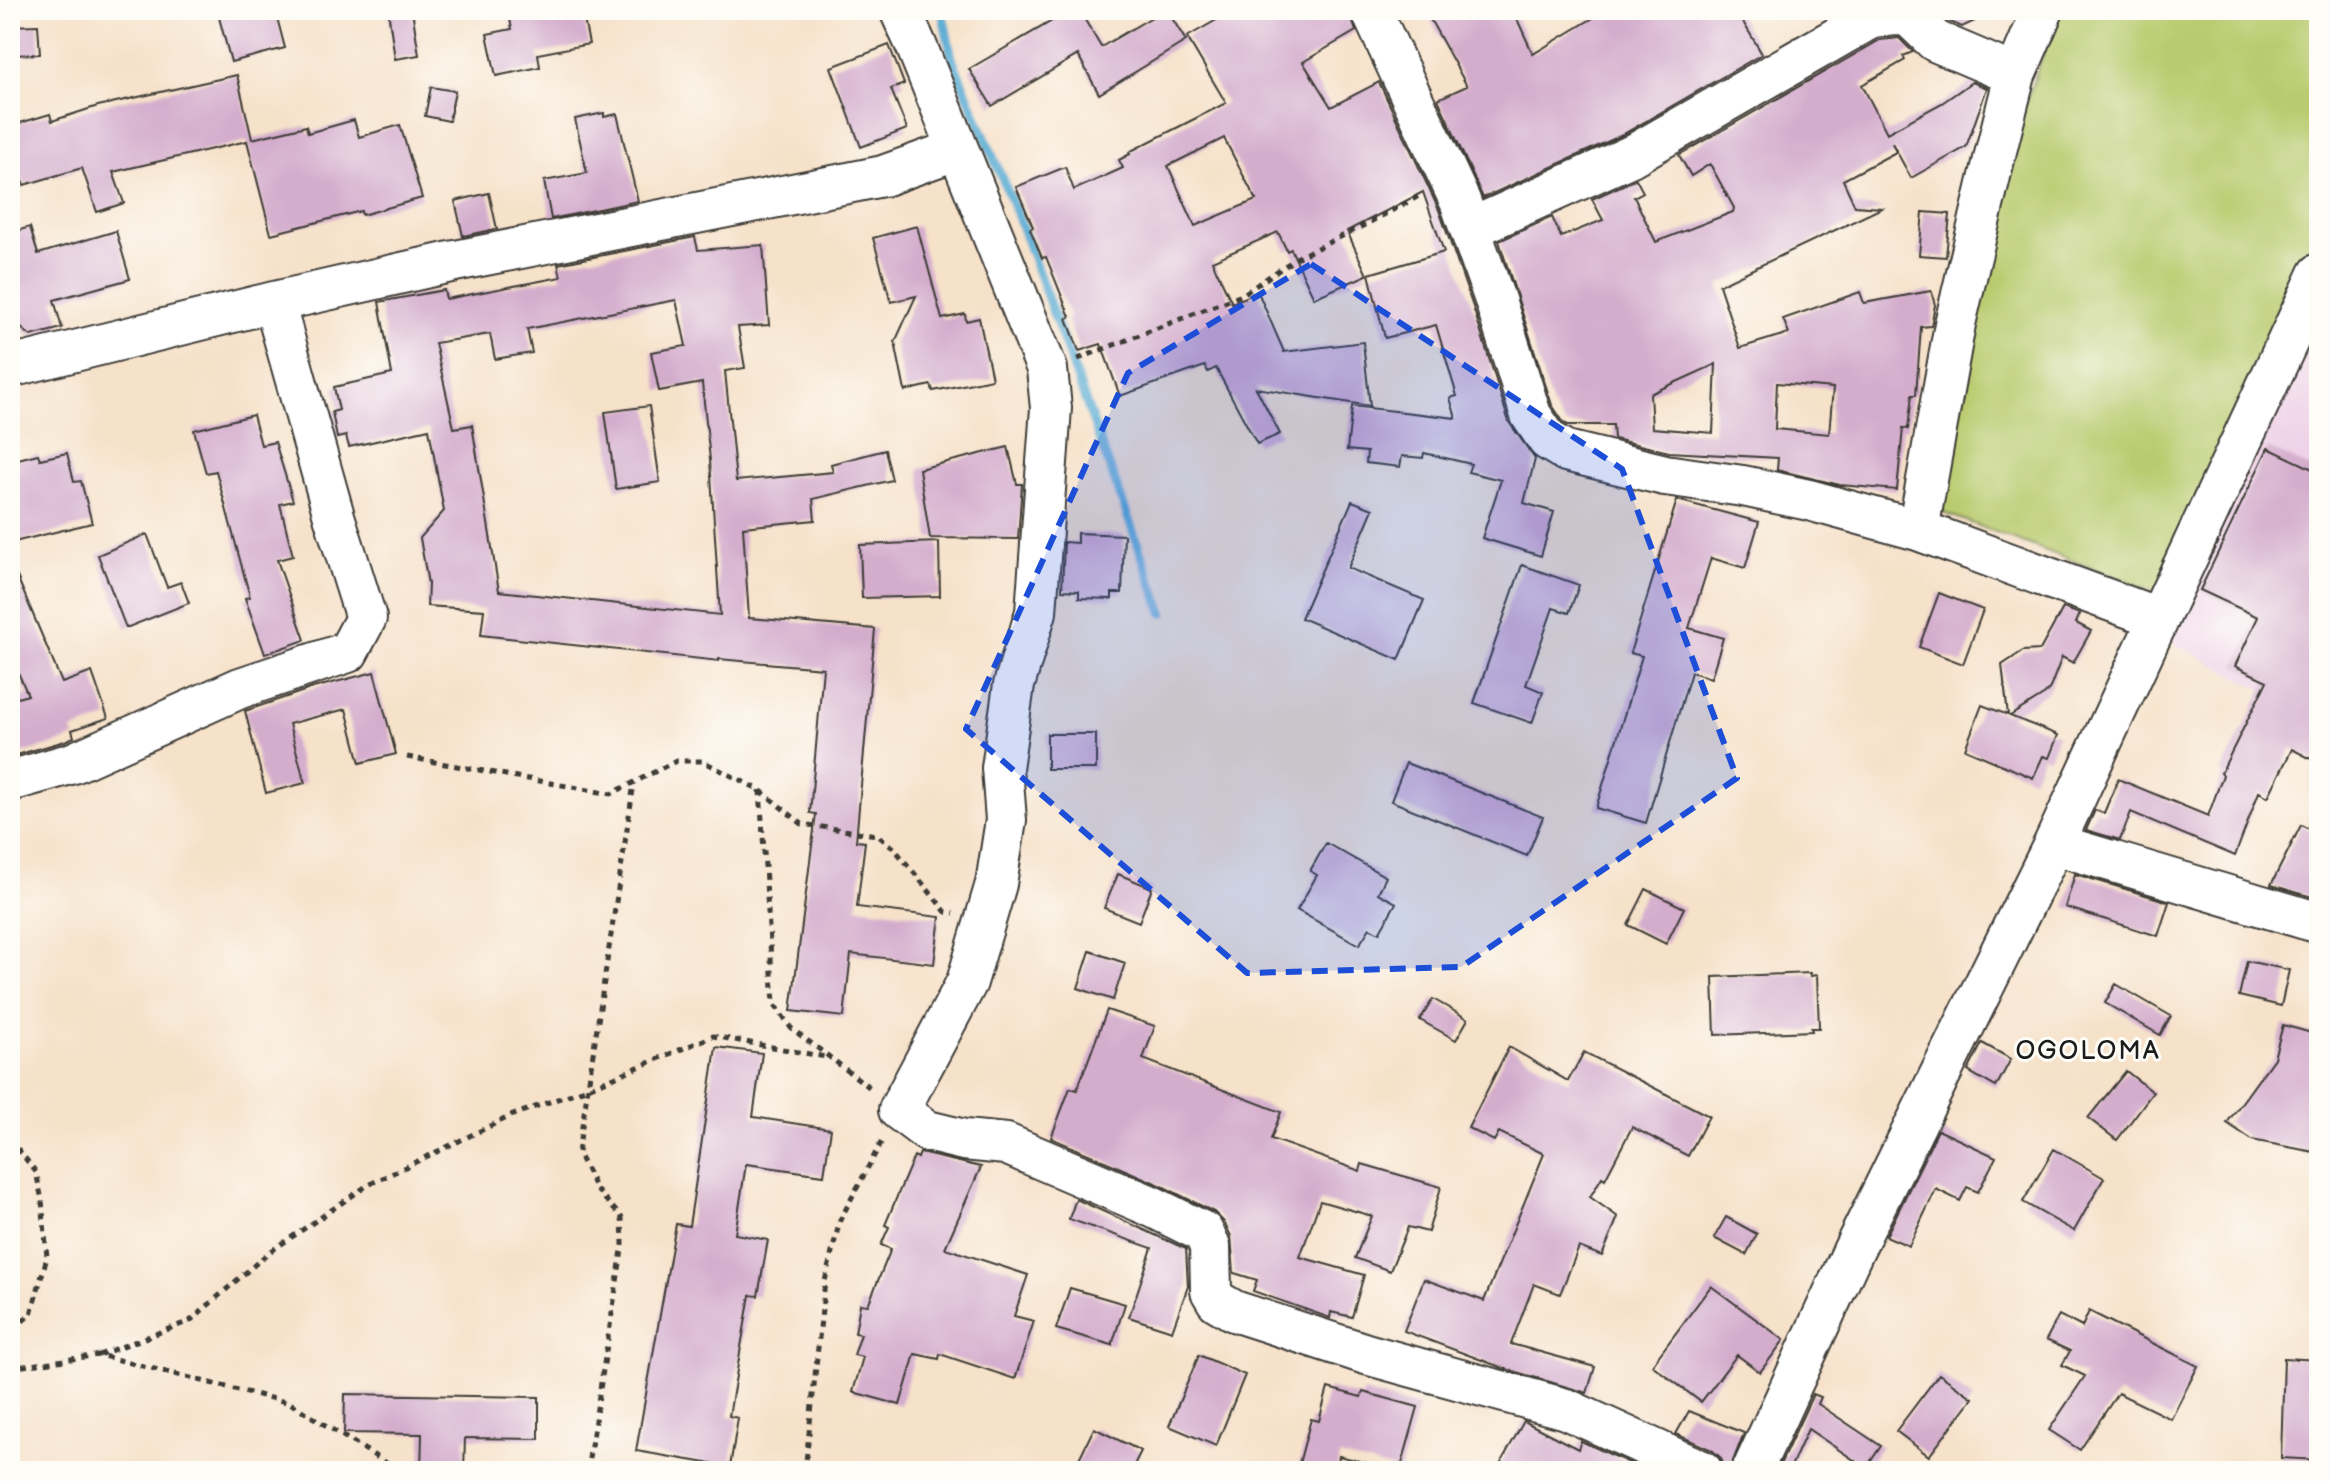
<svg xmlns="http://www.w3.org/2000/svg" width="2329" height="1481" font-family="'Balsamiq Sans',sans-serif">
	<style>
		.built { fill: #eed0e7 }
		.green { fill: #b9cb6e; stroke: #6a7445; stroke-width: 2 }
		.lines { fill: none; stroke-linecap: round; stroke-linejoin: round }
		.stream { stroke: #57aad2; stroke-width: 9 }
		.building { fill: #d4adcd; fill-rule: evenodd }
		.minor-casing { stroke: #3d3a36; stroke-width: 44 }
		.path { stroke: #3d3a36; stroke-width: 5; stroke-dasharray: 6 6; stroke-linecap: butt }
		.minor { stroke: #fff; stroke-width: 40 }
		.marked { fill: #1d4ed8; fill-opacity: 0.2; stroke: #1d4ed8; stroke-width: 6; stroke-dasharray: 16 10; stroke-linejoin: round }
		.labels { text-anchor: middle; dominant-baseline: central; stroke-width: 6; stroke-linejoin: round; paint-order: stroke }
		.quarter-label { font-size: 26px; letter-spacing: 2px; fill: #1c1c1c; stroke: #fdfcf7 }
	</style>
	<rect width="100%" height="100%" fill="#fdfcf7"/>
	<filter id="ink" filterUnits="userSpaceOnUse"><feTurbulence type="fractalNoise" baseFrequency=".0125" numOctaves="2"/><feDisplacementMap in="SourceGraphic" scale="16" xChannelSelector="R" yChannelSelector="G"/><feConvolveMatrix kernelMatrix="1 2 1 2 8 2 1 2 1" color-interpolation-filters="sRGB"/></filter>
	<filter id="wash" filterUnits="userSpaceOnUse"><feTurbulence type="fractalNoise" baseFrequency=".006" numOctaves="4" result="noise"/><feDisplacementMap in="SourceGraphic" scale="32" xChannelSelector="R" yChannelSelector="G"/><feGaussianBlur stdDeviation="1.8" result="paint"/><feColorMatrix in="noise" values="0 0 0 0 0 0 0 0 0 0 0 0 0 0 0 0 0 1.4 0 .05"/><feComposite in="paint" operator="in"/></filter>
	<g filter="url(#wash)">
		<rect width="100%" height="100%" fill="#f6e1c9"/>
		<!-- built -->
		<path class="built" d="M2319 302V719L2167 640Z"/>
		<!-- green -->
		<path class="green" d="M2059 10H2319V242L2157 592 1936 510 2006 159Z"/>
		<g class="lines">
			<!-- stream -->
			<path class="stream" d="M942 10 952 58 1017 214 1163 613"/>
		</g>
		<g id="blocks">
			<!-- building -->
			<path class="building" d="M217 10H275L285 48 231 62Z
				M388 10H412L419 55 395 59Z
				M508 10H582L589 44 538 54 540 67 496 76 487 34 512 29Z
				M1071 10H1079L1101 47 1164 10H1167L1186 41 1099 94 1078 55 992 106 969 69Z
				M1234 10 1349 11 1356 31 1303 62 1331 107 1379 82 1439 210 1473 307 1509 422 1535 459 1524 503 1554 512 1541 556 1482 538 1501 480 1468 472 1471 464 1424 453 1423 458 1402 456 1400 467 1366 463 1367 452 1347 450 1352 406 1456 418 1450 398 1457 396 1436 325 1385 338 1369 274 1444 252 1423 192 1347 231 1367 275 1314 298 1291 249 1287 251 1278 232 1212 261 1232 303 1258 292 1284 352 1363 342 1370 406 1256 388 1280 434 1257 444 1216 368 1208 372 1205 366 1120 396 1101 344 1079 351 1067 318 1070 317 1046 257 1042 258 1030 229 1033 227 1016 187 1065 167 1074 190 1123 168 1119 160 1130 154 1129 152 1226 103 1187 37ZM1224 138 1256 200 1195 226 1168 166Z
				M1425 10H1513L1533 54 1593 18 1588 10H1736L1762 54 1620 136 1483 198 1438 99 1467 86Z
				M1936 10H1998L1962 27 1948 21Z
				M38 25 40 54 10 55V26Z
				M1899 38 1913 52 1903 56 1905 60 1862 85 1887 133 1942 103 1972 82 1987 88 1966 147 1911 178 1892 143 1896 152 1843 180 1855 206 1882 208 1719 285 1740 348 1789 333 1783 319 1860 292 1864 303 1931 291 1935 305 1931 326 1921 327 1916 395H1912L1908 429 1903 428 1897 490 1840 485 1777 470 1778 458 1669 452 1614 439 1613 425H1568L1564 423 1552 405 1499 241 1552 217 1561 237 1603 220 1592 199 1636 179 1643 192 1634 197 1656 242 1733 212 1734 208 1710 164 1691 176 1679 155 1880 40ZM1716 364 1713 433 1652 428 1650 394ZM1777 383 1833 388 1829 434 1775 429Z
				M889 45 904 84 891 89 907 129 861 147 831 67Z
				M237 75 252 139 306 126 308 133 354 120 359 137 400 125 422 198 362 215 361 211 271 234 247 141 113 172 124 203 97 212 82 168 24 185 10 141V126L50 114 52 121 98 106Z
				M431 87 455 91 449 121 425 116Z
				M604 113V117L617 114 638 201 551 219 544 181 587 173 575 119Z
				M489 193 497 229 463 236 455 201Z
				M1923 212 1950 214 1946 257 1919 255Z
				M917 226 942 319 965 314 966 321 979 318 992 379 933 391 931 385 905 391 895 342 916 296 891 302 873 238Z
				M30 227 38 254 116 231 130 279 54 300 62 328 31 336 15 323 10 304V233Z
				M695 237 698 250 763 245 769 325 738 327 745 368 725 371 736 481 833 472 831 464 885 450 892 480 813 499 815 520 743 527 749 618 875 629 856 841 865 842 857 907 940 917 934 964 851 954 844 1017 791 1011 816 814 810 813 823 668 719 659V661L481 635 484 610 427 606 428 584 420 538 444 511 429 429 349 447 346 436 337 438 332 412 339 410 334 387 392 374 379 302 444 290 446 299 561 277 558 264ZM676 300 686 346 651 352 659 391 702 383 710 460 720 615 499 591 472 425 454 428 435 343 490 334 495 359 532 353 527 329Z
				M649 406 660 482 616 489 605 412Z
				M253 415 261 445 275 442 293 501 280 504 293 556 277 560 305 640 265 654 245 598 250 597 216 471 206 473 194 430Z
				M1008 447 1017 484H1022L1018 539 930 538 919 469Z
				M2268 448 2319 472V763L2292 749 2268 797 2259 792 2235 856 2131 812 2120 840 2086 830 2095 810 2104 813 2118 779 2208 816 2223 775 2221 773 2267 681 2235 666 2258 617 2200 590Z
				M67 453 74 482 81 481 92 523 10 543V461L38 454 40 459Z
				M1677 500 1759 522 1745 568 1711 558 1689 628 1723 638 1711 678 1691 672 1646 823 1596 808 1642 656 1630 653Z
				M1352 501 1373 509 1348 568 1424 600 1399 660 1301 618Z
				M1077 533 1124 535 1122 593H1112V599L1079 598V591L1062 590 1064 542 1077 543Z
				M147 534 167 587 181 582 189 603 126 628 98 555Z
				M939 542 940 596 862 598 860 545Z
				M10 560 62 683 92 672 108 718 72 730 74 737 65 741 10 757V700L28 695 10 654Z
				M1522 565 1579 585 1569 613 1553 608 1526 685 1543 692 1532 723 1474 703Z
				M1939 593 1983 610 1963 664 1919 647Z
				M2063 608 2080 614 2076 623 2091 631 2073 663 2062 657 2050 688 2045 694 2010 716 2058 735 2049 758 2043 756 2033 778 1965 749 1982 705 2008 715 2002 665 2023 651 2040 650Z
				M374 672 396 754 360 763 346 709 289 724 305 783 266 793 245 711 313 688Z
				M1047 734H1096V769H1047Z
				M1406 763 1543 817 1527 856 1391 801Z
				M2301 825 2319 834V899L2271 885Z
				M1326 843 1386 877 1378 893 1396 903 1379 933 1370 928 1359 945 1297 910 1317 875 1310 871Z
				M1118 874 1152 888 1139 922 1104 908Z
				M2075 874 2169 902 2158 936 2065 907Z
				M1646 889 1684 908 1666 944 1628 925Z
				M1090 951 1125 963 1113 1000 1078 988Z
				M2247 961 2289 970 2281 1006 2239 996Z
				M1810 973V976L1817 975 1819 1028H1811L1812 1031 1715 1035 1713 977Z
				M2116 984 2171 1016 2160 1035 2105 1003Z
				M1433 999 1468 1019 1456 1040 1420 1020Z
				M1107 1010 1155 1026 1143 1059 1281 1112 1271 1139 1360 1171 1362 1164 1441 1187 1428 1232 1408 1227 1390 1271 1355 1258 1372 1216 1320 1201 1300 1257 1364 1275 1352 1317 1331 1312 1330 1318 1253 1291 1257 1280 1234 1273 1231 1236 1224 1222 1214 1212 1160 1185 1051 1138 1070 1088 1077 1090Z
				M2283 1025 2319 1035V1153L2252 1140 2227 1123 2274 1058Z
				M1982 1043 2011 1059 1996 1087 1968 1071Z
				M716 1047 762 1053 753 1117 831 1129 824 1175 746 1164 735 1234 768 1240 758 1296 750 1295 729 1416 738 1418 730 1467 636 1451 676 1224 689 1226Z
				M1509 1047 1568 1081 1584 1052 1709 1116 1688 1156 1632 1127 1605 1179 1602 1177 1590 1197 1618 1217 1602 1256 1579 1247 1560 1294 1534 1284 1511 1344 1595 1367 1587 1393 1503 1368 1404 1331 1424 1279 1484 1301 1544 1154 1499 1132 1494 1141 1468 1128Z
				M2126 1071 2153 1092 2117 1140 2088 1118Z
				M1938 1130 1996 1157 1978 1192 1967 1187 1960 1201 1936 1189 1909 1246 1886 1236Z
				M2054 1149 2104 1178 2074 1231 2023 1202Z
				M920 1153 981 1167 945 1248 1028 1275 1014 1316 1034 1321 1015 1379 940 1354 939 1359 915 1354 900 1405 853 1392 863 1357 854 1355 861 1334 855 1333 860 1304 868 1305 891 1249 881 1245 889 1227 885 1225 914 1156 918 1158Z
				M1076 1199 1186 1249 1188 1286 1172 1331 1129 1317 1152 1248 1069 1219Z
				M1726 1217 1757 1234 1746 1255 1714 1238Z
				M1711 1286 1784 1340 1760 1372 1737 1355 1701 1402 1652 1365Z
				M1070 1288 1125 1304 1112 1345 1056 1329Z
				M2089 1311 2198 1366 2171 1419 2118 1393 2080 1450 2049 1430 2085 1376 2062 1365 2070 1351 2046 1340 2059 1315 2082 1327Z
				M1199 1355 1245 1375 1216 1446 1169 1426Z
				M2284 1358 2319 1360V1460L2281 1458Z
				M1939 1374 1973 1398 1929 1456 1896 1431Z
				M1328 1388 1361 1397 1363 1392 1418 1407 1400 1471 1339 1456 1337 1471H1297L1311 1419 1319 1421Z
				M345 1394 539 1397V1439L465 1438 464 1471H421L422 1434 344 1433Z
				M1813 1394 1821 1397 1818 1404 1881 1446 1866 1468 1808 1429 1789 1471H1777Z
				M1689 1411 1744 1433 1729 1471H1725L1721 1458 1712 1450 1676 1434Z
				M1524 1421 1578 1449 1581 1441 1647 1471H1496Z
				M1094 1428 1141 1451 1131 1471H1073Z"/>
		</g>
	</g>
	<g filter="url(#ink)">
		<use href="#blocks" fill-opacity="0" stroke="#3d3a36" stroke-width="2"/>
		<g class="lines">
			<defs>
				<path id="minor" d="M900 10 916 45 1047 369 1051 408 1036 612 1014 685 1002 768 1006 820 996 884 967 982 899 1110 927 1131 964 1140 1006 1144 1151 1206 1203 1232 1210 1246 1211 1291 1217 1301 1234 1311 1366 1354 1566 1409 1702 1471
					M1371 10 1460 201 1495 300 1531 415 1548 440 1566 451 1665 475 1743 486 1809 500 1918 530 2158 618
					M1470 229 1631 156 1873 17 1897 15 1909 16 1935 41 2015 75
					M10 367 274 302 455 261 883 176 958 149
					M1918 530 1955 324 1995 155 2015 75 2043 10
					M10 781 73 763 240 688 348 652 366 618 334 516 274 302
					M2054 844 2319 923
					M1752 1471 1854 1249 2054 844 2319 274"/>
			</defs>
			<!-- minor casing -->
			<use href="#minor" class="minor-casing"/>
			<!-- path -->
			<path class="path" d="M1078 359 1242 295 1298 257 1357 229 1421 195
				M407 757 611 794 676 761H702L760 790 802 824 877 835 893 847 946 912 954 913
				M760 790 774 1004 791 1028 873 1090
				M10 1139 36 1172 42 1200 47 1257 31 1314 10 1332
				M99 1355 190 1321 267 1254 368 1185 513 1115 588 1088 713 1036 831 1058
				M10 1368 99 1355 290 1403 399 1471
				M587 1471 623 1244 622 1218 596 1189 578 1153 634 783
				M805 1471 825 1281 840 1220 883 1139"/>
			<!-- minor -->
			<use href="#minor" class="minor"/>
		</g>
	</g>
	<!-- marked area -->
	<path class="marked" d="M1311 264 1622 469 1737 778 1461 967 1247 973 966 729 1128 373Z"/>
	<g class="labels">
		<!-- quarter labels -->
		<g class="quarter-label">
			<text x="2088" y="1051">OGOLOMA</text>
		</g>
	</g>
	<!-- margin -->
	<rect width="2329" height="1481" fill="none" stroke="#fdfcf7" stroke-width="40"/>
</svg>
